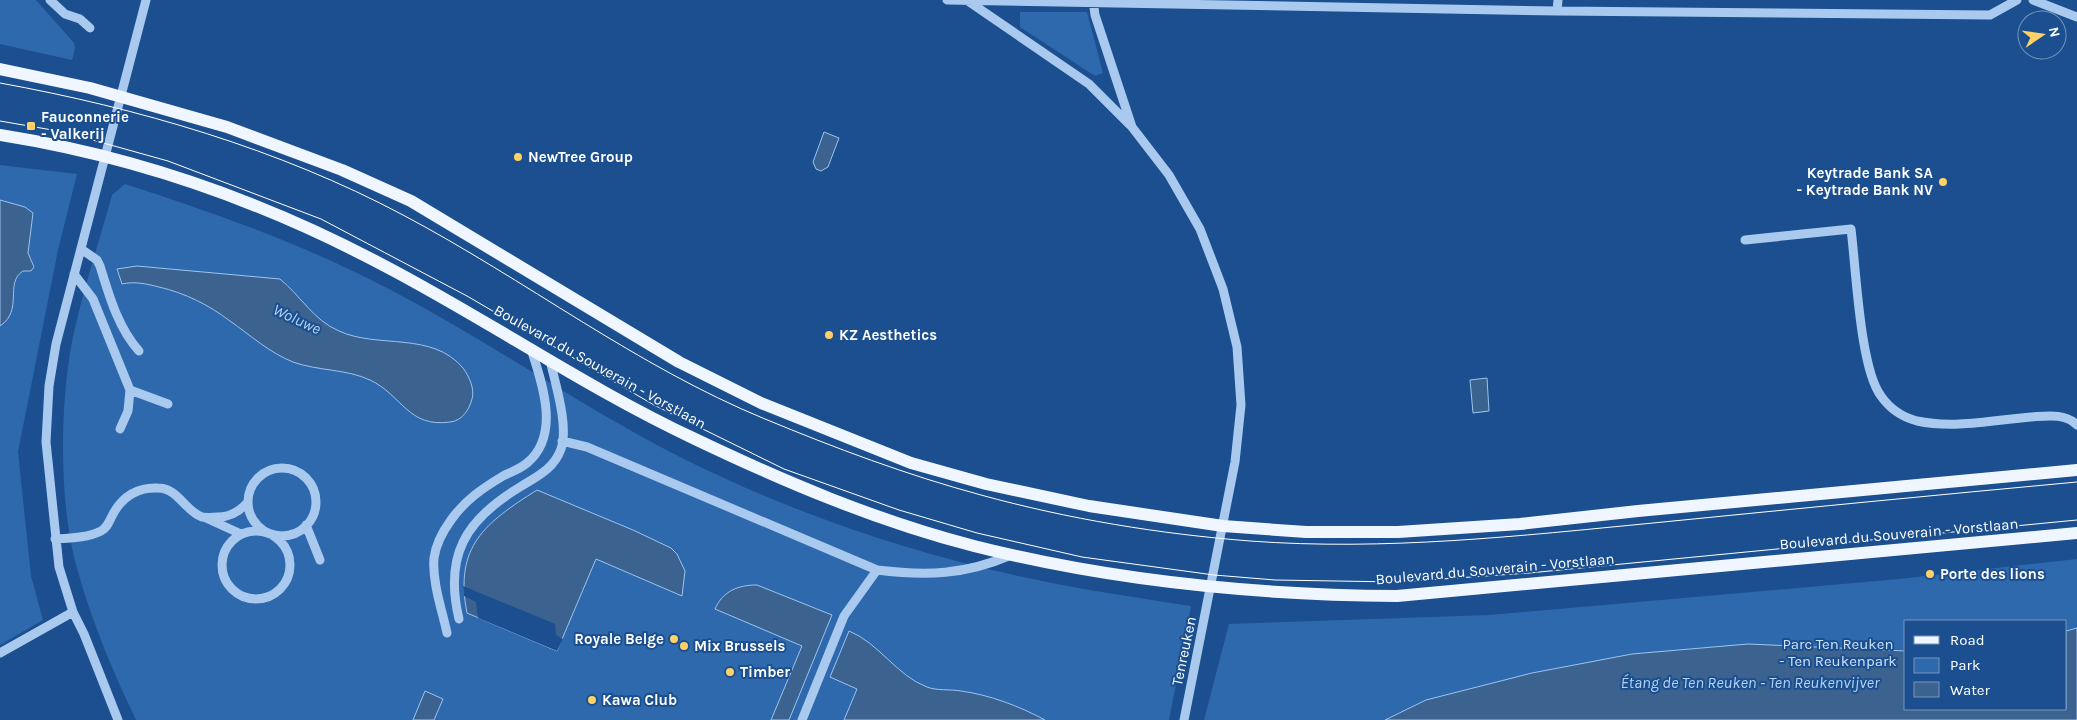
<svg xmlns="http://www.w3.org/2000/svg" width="2077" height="720" font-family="Karla,sans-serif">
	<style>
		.green { fill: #2e69ad; fill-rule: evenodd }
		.water { fill: #3c6290; stroke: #9cc4f0 }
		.pier { fill: #1b4f8f }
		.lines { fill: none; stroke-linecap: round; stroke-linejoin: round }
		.minor { stroke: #a9c9ee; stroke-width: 9 }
		.major { stroke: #f0f6ff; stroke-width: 12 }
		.tram { stroke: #fff; stroke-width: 1 }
		.poi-dot { fill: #ffd166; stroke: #1b4f8f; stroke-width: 2 }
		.labels { text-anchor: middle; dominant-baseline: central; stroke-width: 4; stroke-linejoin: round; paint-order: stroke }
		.poi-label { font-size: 15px; font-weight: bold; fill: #fff; stroke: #1b4f8f; text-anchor: start }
		.street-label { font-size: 15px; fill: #fff; stroke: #1b4f8f }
		.park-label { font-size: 15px; fill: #cfe3fa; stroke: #1b4f8f }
		.water-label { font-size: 16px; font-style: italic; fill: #b5d3f5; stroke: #1b4f8f }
	</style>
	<rect width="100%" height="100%" fill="#1b4f8f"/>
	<!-- green -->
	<path class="green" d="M0 0H36L74 43 75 48 72 60 0 44Z
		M1020 12H1087L1103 73 1095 76 1020 27Z
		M0 165 77 174 58 250 18 452 31 576 43 620 0 645Z
		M125 184C212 212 297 242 379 284 484 337 580 407 686 460 789 511 901 550 1014 575 1072 588 1132 597 1191 606L1169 720H136C111 668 90 617 75 561 59 498 60 405 72 342 82 292 99 243 112 195Z
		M2077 559V720H1204L1229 624 1490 615 1899 579ZM1906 621H2066V709H1906Z"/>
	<!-- water -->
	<path class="water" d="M824 132 839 138 828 167 821 171 816 169 813 162Z
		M0 200 25 207 33 213 28 253 34 267 31 271H23C4 283 24 310 0 326Z
		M137 266 280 279C301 296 313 320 339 331 378 349 432 331 463 368 469 376 475 389 472 399 469 410 462 421 450 422 408 428 402 395 370 380 347 369 318 371 293 362 270 353 250 335 230 321 209 305 185 293 159 287 147 284 135 281 122 284L117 269Z
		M1487 378 1489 411 1473 413 1470 380Z
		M537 490 633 530 671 548 677 554 685 571 682 596 596 559 557 651 467 613C454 546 485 523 537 490Z
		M757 585 832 615 789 720H771L802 646 715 609C723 591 738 585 757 585Z
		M2077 628V720H1385L1426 700 1532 673 1632 654 1748 644 1906 651V709H2066V631Z
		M849 631C879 643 897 676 927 687 937 691 950 689 961 691 990 695 1019 706 1045 720H844L857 689 830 677Z
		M425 691 443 699 434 720H413Z"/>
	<!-- pier -->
	<path class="pier" d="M463 586 555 624 556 635 563 639 557 651 478 618 476 602 464 596Z"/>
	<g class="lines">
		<!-- minor -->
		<path class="minor" d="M50 0 65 14 80 19 90 28
			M947 0 1557 11 1990 15 2017 0
			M1093 0 1095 15 1132 127 1169 175 1200 229 1223 289 1237 347 1241 405 1235 462 1184 720
			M2033 0 2077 17
			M968 1 1089 84 1130 125
			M1557 11 1558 0
			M1745 240 1851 229C1856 268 1860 369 1881 396 1890 409 1902 417 1917 421 1954 429 1994 420 2031 417 2047 416 2065 413 2077 425
			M81 249 97 260 100 266C109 295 118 328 139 351
			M74 274 93 299 130 390 128 411 120 429
			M130 390 168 404
			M562 441 587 447 877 570C926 576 965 575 1011 555
			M248 502a34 34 0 1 1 68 0a34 34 0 1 1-68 0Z
			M206 518 241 534
			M306 525 320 560
			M222 565a34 34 0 1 1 68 0a34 34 0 1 1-68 0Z
			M55 539C70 538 87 538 101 531 107 528 109 522 112 516 121 498 136 487 158 488 178 488 185 511 202 517 207 518 213 517 218 517 230 517 240 511 248 502
			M459 619C444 556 465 520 520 487 536 477 554 469 561 449 569 426 555 383 550 360
			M447 633C442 610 432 582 434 558 436 543 443 531 451 520 465 500 483 488 503 476 511 472 520 469 527 463 561 435 542 383 531 349
			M0 653 73 612
			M118 720 84 634 73 612 59 567 46 442 49 386 56 344 146 0
			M802 720 844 616 877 570"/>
		<!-- major -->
		<path class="major" d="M0 69 90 88 227 127 342 170 411 201 679 362 761 403 911 463 986 484 1089 506 1223 526 1306 532H1398L1520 524 1638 511 2077 470
			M0 135C133 156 262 201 381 264 487 319 586 388 695 439 785 482 877 521 974 546 1112 581 1254 595 1397 596L2077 533"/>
		<!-- tram -->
		<path class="tram" d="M0 83C138 108 279 149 403 215 526 280 636 366 765 419 835 448 907 475 981 495 1068 519 1160 534 1250 541 1385 551 1519 536 1653 523 1794 509 1936 495 2077 482
			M0 121 64 132 168 161 321 219 467 296 654 405 784 469 899 510 977 533 1082 557 1214 575 1275 580 1398 582 1529 573 2077 520"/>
	</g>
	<!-- markers -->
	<g class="poi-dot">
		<rect x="26" y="121" width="10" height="10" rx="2.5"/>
		<circle cx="518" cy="157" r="5"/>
		<circle cx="1943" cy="182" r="5"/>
		<circle cx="829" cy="335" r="5"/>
		<circle cx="1930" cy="574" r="5"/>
		<circle cx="674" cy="639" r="5"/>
		<circle cx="684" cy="646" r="5"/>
		<circle cx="730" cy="672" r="5"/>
		<circle cx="592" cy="700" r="5"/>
	</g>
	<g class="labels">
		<!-- poi labels -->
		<g class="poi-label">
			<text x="41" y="117">Fauconnerie<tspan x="41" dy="17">- Valkerij</tspan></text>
			<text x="528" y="157">NewTree Group</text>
			<text x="1933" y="173" text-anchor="end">Keytrade Bank SA<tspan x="1933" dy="17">- Keytrade Bank NV</tspan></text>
			<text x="839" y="335">KZ Aesthetics</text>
			<text x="1940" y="574">Porte des lions</text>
			<text x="664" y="639" text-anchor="end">Royale Belge</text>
			<text x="694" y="646">Mix Brussels</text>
			<text x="740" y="672">Timber</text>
			<text x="602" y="700">Kawa Club</text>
		</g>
		<!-- street labels -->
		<g class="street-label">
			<text transform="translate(600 367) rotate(29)">Boulevard du Souverain - Vorstlaan</text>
			<text transform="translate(1899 534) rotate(-5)">Boulevard du Souverain - Vorstlaan</text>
			<text transform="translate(1495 569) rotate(-5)">Boulevard du Souverain - Vorstlaan</text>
			<text transform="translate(1184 651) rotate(-78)">Tenreuken</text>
		</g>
		<!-- park labels -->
		<g class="park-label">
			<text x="1838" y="644">Parc Ten Reuken<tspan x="1838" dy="17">- Ten Reukenpark</tspan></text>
		</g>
		<!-- water labels -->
		<g class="water-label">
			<text transform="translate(297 319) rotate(25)">Woluwe</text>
			<text x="1750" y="682">Étang de Ten Reuken - Ten Reukenvijver</text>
		</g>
	</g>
	<!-- legend -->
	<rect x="1904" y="620" width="162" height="90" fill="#1b4f8f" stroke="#7695bc"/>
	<rect x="1914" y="636" width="25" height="8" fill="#f0f6ff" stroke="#7695bc"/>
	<text x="1950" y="645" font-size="15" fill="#ffffff">Road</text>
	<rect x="1914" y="658" width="25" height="15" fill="#2e69ad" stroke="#7695bc"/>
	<text x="1950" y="670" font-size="15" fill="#ffffff">Park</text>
	<rect x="1914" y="682" width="25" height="15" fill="#3c6290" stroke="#7695bc"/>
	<text x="1950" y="695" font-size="15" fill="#ffffff">Water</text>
	<!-- north arrow -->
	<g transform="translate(2042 35) rotate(77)"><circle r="24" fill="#1b4f8f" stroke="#7695bc"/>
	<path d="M0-4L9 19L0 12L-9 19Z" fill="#ffd166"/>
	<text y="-8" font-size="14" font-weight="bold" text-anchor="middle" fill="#ffffff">N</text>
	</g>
</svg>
